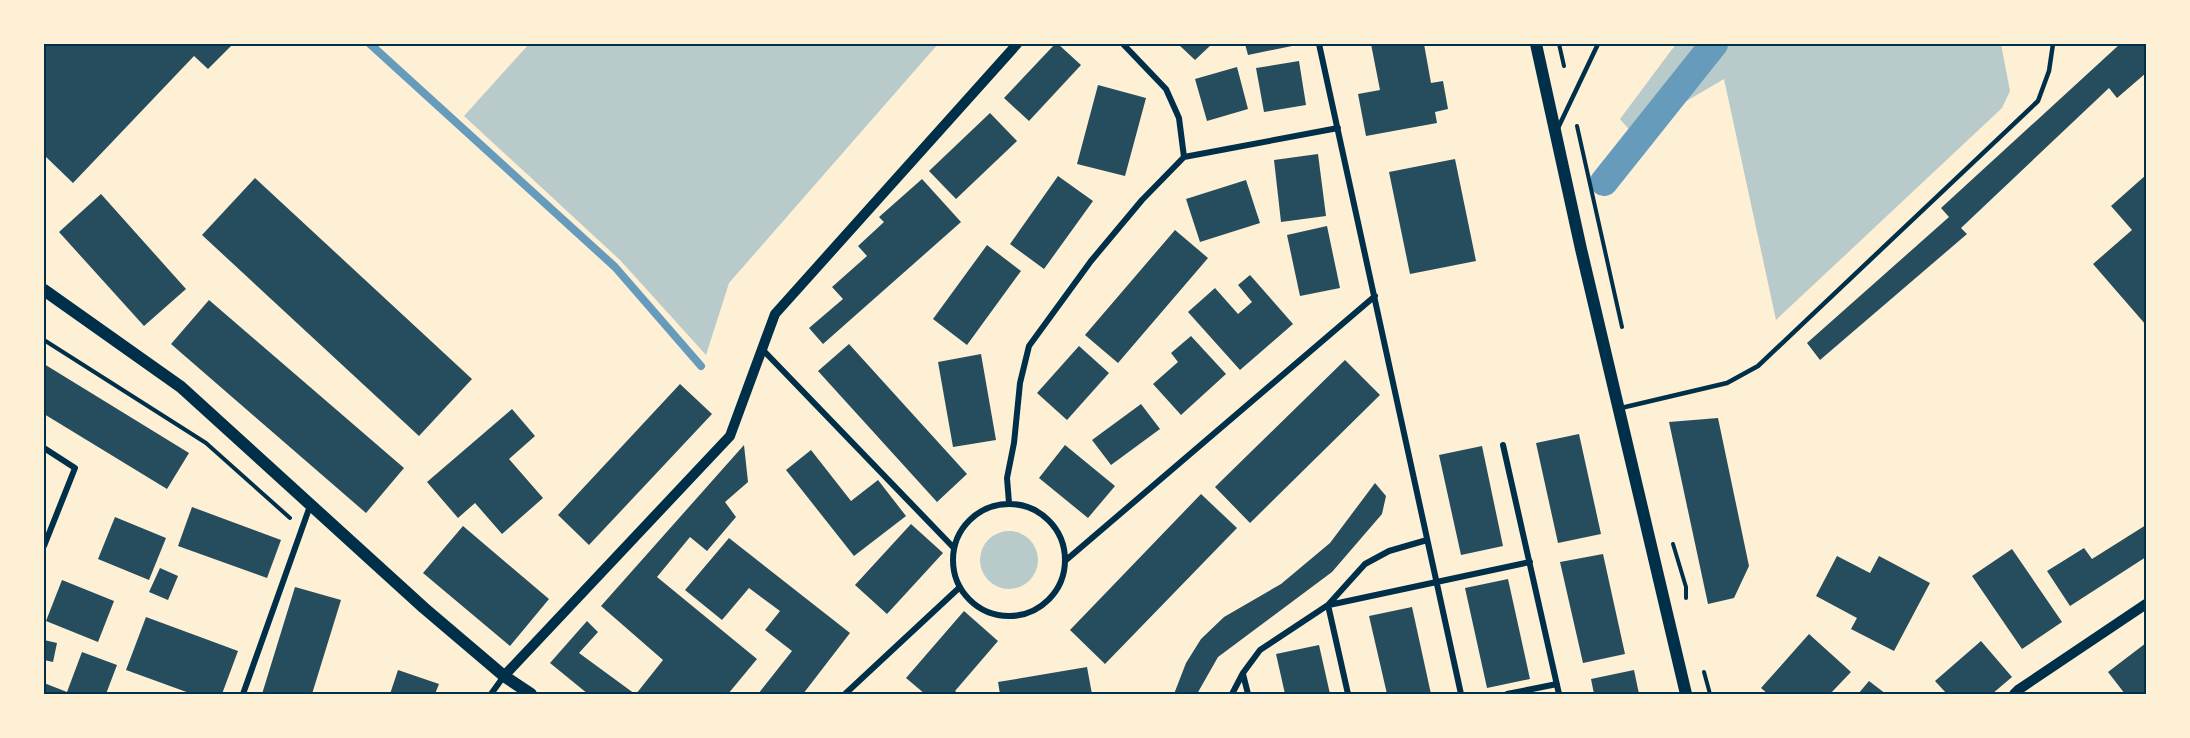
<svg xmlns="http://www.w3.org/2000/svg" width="2190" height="738" font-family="Spectral,serif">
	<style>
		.green { fill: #b9caca }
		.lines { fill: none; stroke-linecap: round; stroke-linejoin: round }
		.stream { stroke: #669bbc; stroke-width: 8 }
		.canal { stroke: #669bbc; stroke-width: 28 }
		.building { fill: #264d5e }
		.path { stroke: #003049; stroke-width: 4 }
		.service { stroke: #003049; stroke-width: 4.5 }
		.minor { stroke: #003049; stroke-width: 6 }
		.tertiary { stroke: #003049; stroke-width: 10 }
		.secondary { stroke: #003049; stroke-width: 12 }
		.neatline { fill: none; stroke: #003049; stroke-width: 2 }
	</style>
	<rect width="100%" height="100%" fill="#fdf0d5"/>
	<!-- green -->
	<path class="green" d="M529 44H938L729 283 706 355 620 260 464 116Z
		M1676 44H2001L2010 91 2002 108 1776 320 1724 79 1632 133 1620 119Z
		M980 560a29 29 0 1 1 58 0a29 29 0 1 1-58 0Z"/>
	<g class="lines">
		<!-- stream -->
		<path class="stream" d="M370 44 615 267 701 366"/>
		<!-- canal -->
		<path class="canal" d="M1604 182 1714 44"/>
	</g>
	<!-- building -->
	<path class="building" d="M45 44H233L208 69 194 56 73 183 44 155Z
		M1055 44H1058L1081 65 1029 121 1004 98Z
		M1178 44H1212L1195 60Z
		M1245 44H1292V46L1248 55Z
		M1371 44H1424L1431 83 1443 81 1448 109 1435 112 1437 123 1366 136 1358 94 1380 90Z
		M2120 44H2146V73L2117 98 2109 88 1961 228 1967 234 1820 360 1807 343 1949 217 1941 208Z
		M1299 61 1306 105 1264 112 1256 68Z
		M1237 67 1248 109 1207 121 1195 79Z
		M1098 85 1146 98 1125 176 1077 164Z
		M990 113 1017 141 956 199 929 171Z
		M1318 154 1326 216 1281 222 1274 160Z
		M1455 159 1476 261 1410 274 1389 172Z
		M2146 175V325L2093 264 2132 230 2111 206Z
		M1058 176 1093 201 1044 269 1010 244Z
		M255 178 472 379 419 436 202 235Z
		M922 179 961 222 823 344 809 328 843 299 832 287 867 256 858 246 884 222 879 217Z
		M1246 180 1260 223 1200 242 1186 199Z
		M101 194 186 289 144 326 59 232Z
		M1327 226 1340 288 1300 296 1287 235Z
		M1175 230 1208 258 1118 363 1085 335Z
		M987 245 1021 271 967 345 933 319Z
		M1250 275 1293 324 1240 370 1188 312 1215 288 1238 314 1252 302 1238 285Z
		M209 300 404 468 366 513 171 344Z
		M1191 336 1226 374 1181 415 1153 384 1178 362 1171 353Z
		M849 344 967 474 937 502 818 371Z
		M1079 346 1109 373 1067 420 1037 393Z
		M981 354 996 440 953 447 938 362Z
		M1345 360 1380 395 1250 523 1215 487Z
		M44 364 189 453 167 489 44 414Z
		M680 384 712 414 589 545 558 515Z
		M1141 404 1160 429 1111 465 1092 440Z
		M512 409 535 436 509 459 543 498 502 534 475 503 458 518 427 482Z
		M1718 418 1749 566 1734 598 1708 604 1669 422Z
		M1579 434 1601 534 1558 543 1536 443Z
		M744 445 748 482 725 502 736 517 707 551 690 537 657 577 757 659 728 694H636L663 660 601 606Z
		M1065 445 1115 486 1088 518 1039 478Z
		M1482 446 1503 546 1461 555 1439 455Z
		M811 450 851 501 878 480 906 516 854 556 786 470Z
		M1375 483 1386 496 1382 514 1332 572 1218 657 1197 694H1174L1186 663 1201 639 1224 617 1281 584 1330 543Z
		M1201 494 1237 528 1105 664 1070 630Z
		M192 507 281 540 267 578 178 546Z
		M115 517 166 538 149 580 98 559Z
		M911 524 943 553 887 614 855 585Z
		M2146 525V557L2070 606 2047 571 2084 548 2092 559Z
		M463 526 549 599 510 646 423 573Z
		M729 538 850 633 803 694H758L792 651 765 630 780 611 749 588 722 620 685 590Z
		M2012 549 2062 622 2022 649 1972 576Z
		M1603 554 1625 654 1583 663 1560 562Z
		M1837 556 1870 573 1879 556 1930 583 1894 651 1851 629 1857 618 1816 596Z
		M160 568 178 576 168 600 149 592Z
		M1508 579 1530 679 1487 688 1465 588Z
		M62 580 114 601 98 642 46 621Z
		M295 587 341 600 312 694H262Z
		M1412 607 1431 694H1387L1369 616Z
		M964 611 998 641 955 691 959 694H925L906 678Z
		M146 617 238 651 222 694H192L126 670Z
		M587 621 598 632 579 653 635 694H588L550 663Z
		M1809 634 1851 672 1830 694H1768L1761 688Z
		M44 640 57 643 53 662 44 660Z
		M1981 641 2012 677 1992 694H1947L1935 681Z
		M2146 643V694H2125L2108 672Z
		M1319 645 1330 694H1285L1276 654Z
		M82 652 117 665 106 694H44V683L67 692Z
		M1087 667 1092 694H1000L998 682Z
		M398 670 439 684 435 694H390Z
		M1634 670 1639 694H1594L1591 679Z
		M1869 681 1886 694H1858Z"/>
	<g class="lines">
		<!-- path -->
		<path class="path" d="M1559 44 1564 66
			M1577 126 1622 327
			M44 340 206 443 290 518
			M1673 544 1686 587V598
			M1704 672 1710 694"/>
		<!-- service -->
		<path class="service" d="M1558 128 1598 44
			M1621 408 1727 383 1758 366 2038 101 2049 71 2053 44"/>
		<!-- minor -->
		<path class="minor" d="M1123 44 1166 89 1179 118 1184 157
			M1319 44 1461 694
			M762 349 953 547
			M1503 445 1559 694
			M44 448 75 468 44 546
			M1009 503 1007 478 1014 443 1020 383 1029 346 1091 261 1142 200 1184 157 1338 128
			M953 560a56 56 0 1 1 112 0a56 56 0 1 1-112 0Z
			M1065 561 1375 296
			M1328 605 1348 694
			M1329 605 1530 562
			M1243 674 1248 694
			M243 694 310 506
			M491 694 504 676
			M845 694 960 587
			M1232 694 1243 673 1260 650 1328 605 1365 564 1389 551 1427 540
			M1507 694 1557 684"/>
		<!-- tertiary -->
		<path class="tertiary" d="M504 676 730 436 775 314 1017 44
			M2014 694 2018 690 2146 604"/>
		<!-- secondary -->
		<path class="secondary" d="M1536 44 1581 249 1686 694
			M44 290 181 387 424 608 504 676 531 694"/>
	</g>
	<!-- border -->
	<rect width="2190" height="738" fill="none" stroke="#fdf0d5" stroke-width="90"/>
	<rect x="45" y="45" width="2100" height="648" class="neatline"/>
</svg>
